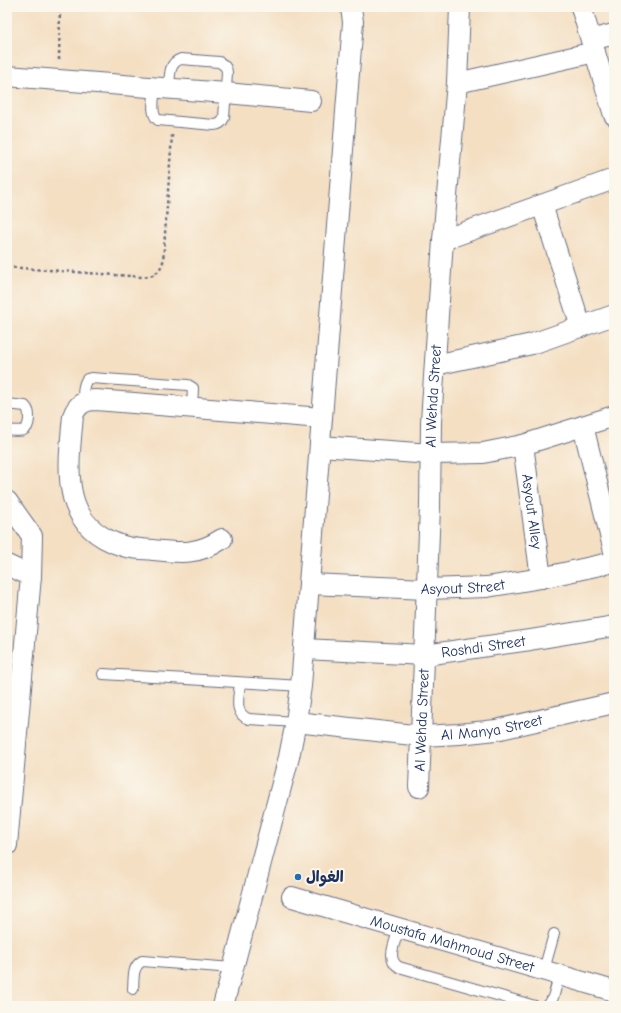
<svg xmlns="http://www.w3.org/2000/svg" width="621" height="1013" font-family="'Comic Neue','Playpen Sans Arabic',sans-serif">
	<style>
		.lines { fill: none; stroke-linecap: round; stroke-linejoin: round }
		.lane-casing { stroke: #676d81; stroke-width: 12 }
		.street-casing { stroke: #676d81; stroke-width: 22 }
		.path { stroke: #676d81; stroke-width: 2.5; stroke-dasharray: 3 3; stroke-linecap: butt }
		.lane { stroke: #fff; stroke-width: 10 }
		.street { stroke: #fff; stroke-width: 20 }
		.poi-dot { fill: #1f6fb2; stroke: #fbf7ec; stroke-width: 1.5 }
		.labels { text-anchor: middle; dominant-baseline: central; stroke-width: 4; stroke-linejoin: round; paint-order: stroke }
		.street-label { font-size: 15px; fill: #1b2f5e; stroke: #fbf7ec }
		.poi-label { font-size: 15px; font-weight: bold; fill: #1b2f5e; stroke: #fbf7ec; text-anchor: start }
	</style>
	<rect width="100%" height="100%" fill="#fbf7ec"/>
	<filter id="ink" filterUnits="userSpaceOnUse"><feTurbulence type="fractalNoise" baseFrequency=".025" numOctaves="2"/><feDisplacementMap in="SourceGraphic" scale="8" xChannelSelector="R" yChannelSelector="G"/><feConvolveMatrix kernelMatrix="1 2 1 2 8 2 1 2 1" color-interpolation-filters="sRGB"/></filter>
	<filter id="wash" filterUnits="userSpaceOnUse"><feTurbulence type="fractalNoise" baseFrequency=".012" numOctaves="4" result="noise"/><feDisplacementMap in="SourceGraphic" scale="16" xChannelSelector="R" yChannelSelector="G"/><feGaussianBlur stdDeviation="0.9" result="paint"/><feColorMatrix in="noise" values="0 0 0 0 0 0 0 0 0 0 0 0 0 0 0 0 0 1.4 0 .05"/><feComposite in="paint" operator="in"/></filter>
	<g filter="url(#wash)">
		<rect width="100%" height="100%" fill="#f4dfc3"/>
	</g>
	<g filter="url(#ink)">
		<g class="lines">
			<defs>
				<path id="lane" d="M155 88C154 98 150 114 158 120L214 125C219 125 222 123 224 118L227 73C227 67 224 65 219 62L181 59C168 63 170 77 169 89
					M85 402C82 395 83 385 87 379L91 378 188 385 193 388 192 407
					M7 404 25 406C29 410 29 413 29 419 28 434 19 431 7 430
					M103 674 301 686
					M7 683 21 685
					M240 683C239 696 233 714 249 719L296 722
					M399 928C396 941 385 959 399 967L535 1006
					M544 970 554 934
					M133 989C134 978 132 967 142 961L233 968
					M547 1006C555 1000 556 984 559 975"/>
				<g id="street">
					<path d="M581 7 614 115"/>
					<path d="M591 40 614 34"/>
					<path d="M7 76 226 93 311 101"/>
					<path d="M457 83 595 52"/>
					<path d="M542 205 581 327"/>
					<path d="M443 240 614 179"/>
					<path d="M435 365 532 344 614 315"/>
					<path d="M583 426 614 551"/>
					<path id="s1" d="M523 445 541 578"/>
					<path d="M320 446 431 454 483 453 523 445 614 416"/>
					<path d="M7 501 32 536 31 576 7 845"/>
					<path d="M222 539C198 555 181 553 153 550 143 549 132 549 123 546 59 526 68 470 73 416 77 405 84 400 96 400L322 418"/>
					<path d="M7 565 31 576"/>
					<path id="s2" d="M309 584 427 589 487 587 541 578 614 562"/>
					<path id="s3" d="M304 649 425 655 530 640 614 626"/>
					<path id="s4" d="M296 722 422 736 459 734 496 730 614 703"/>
					<path id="s5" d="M419 787 430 507 431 422 443 240 457 83 460 7"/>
					<path id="s6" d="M292 897 614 991"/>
					<path d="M223 1006 289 757 296 722 301 686 353 22 351 7"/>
				</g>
			</defs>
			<!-- lane casing -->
			<use href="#lane" class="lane-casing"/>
			<!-- street casing -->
			<use href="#street" class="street-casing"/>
			<!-- path -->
			<path class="path" d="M59 60 60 7
				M7 267 143 277C154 276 159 273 163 262L172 135"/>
			<!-- lane -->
			<use href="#lane" class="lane"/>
			<!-- street -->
			<use href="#street" class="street"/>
		</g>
	</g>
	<!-- markers -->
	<circle class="poi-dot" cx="298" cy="877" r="4"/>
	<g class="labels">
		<!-- street labels -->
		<g class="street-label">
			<text stroke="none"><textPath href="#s5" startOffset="391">Al Wehda Street</textPath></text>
			<text stroke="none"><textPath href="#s1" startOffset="67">Asyout Alley</textPath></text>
			<text stroke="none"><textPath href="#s2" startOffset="154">Asyout Street</textPath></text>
			<text stroke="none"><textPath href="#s3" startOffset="180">Roshdi Street</textPath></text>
			<text stroke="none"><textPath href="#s5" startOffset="67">Al Wehda Street</textPath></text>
			<text stroke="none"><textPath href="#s4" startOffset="197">Al Manya Street</textPath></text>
			<text stroke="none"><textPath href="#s6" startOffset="167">Moustafa Mahmoud Street</textPath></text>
		</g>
		<!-- poi labels -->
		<g class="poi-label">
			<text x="306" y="877">الغوال</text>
		</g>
	</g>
	<!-- margin -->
	<rect width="621" height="1013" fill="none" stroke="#fbf7ec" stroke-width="24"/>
</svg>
